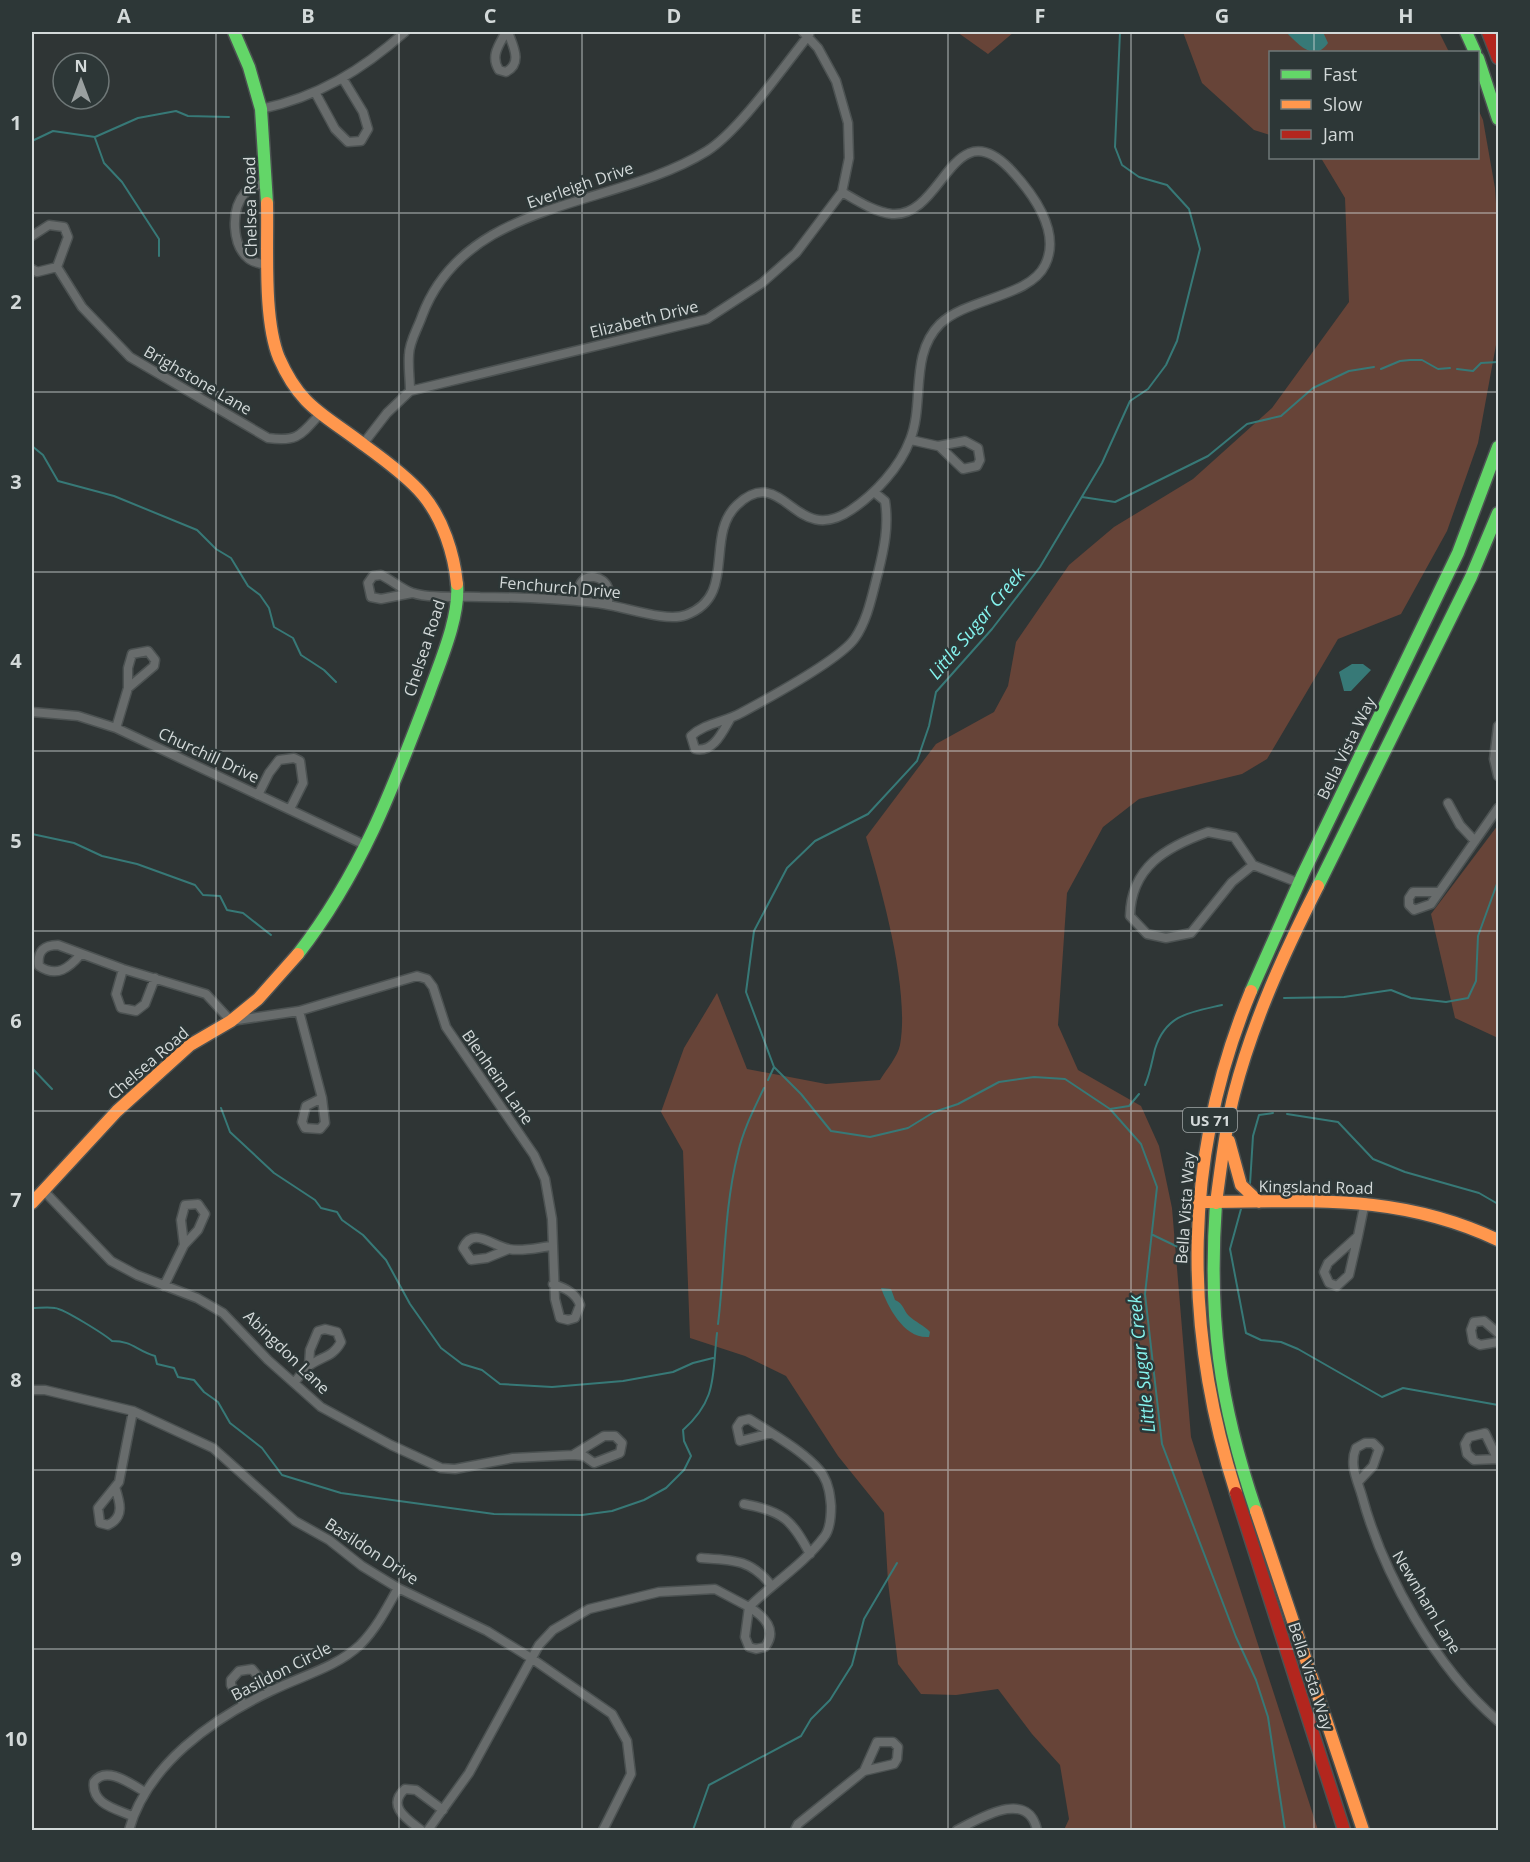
<svg xmlns="http://www.w3.org/2000/svg" width="1530" height="1862" font-family="'Open Sans',sans-serif">
	<style>
		.green { fill: #674438 }
		.water { fill: #377977 }
		.lines { fill: none; stroke-linecap: round; stroke-linejoin: round }
		.stream { stroke: #377977; stroke-width: 2 }
		.street-casing { stroke: #4c5252; stroke-width: 11 }
		.fast-casing { stroke: #4c5252; stroke-width: 15 }
		.slow-casing { stroke: #4c5252; stroke-width: 15 }
		.jam-casing { stroke: #4c5252; stroke-width: 15 }
		.street { stroke: #686c6c; stroke-width: 8 }
		.fast { stroke: #63d668; stroke-width: 12 }
		.slow { stroke: #ff974d; stroke-width: 12 }
		.jam { stroke: #b3261e; stroke-width: 12 }
		.grid { fill: none; stroke: #d3d9d9; stroke-width: 1.5; stroke-opacity: 0.55 }
		.labels { text-anchor: middle; dominant-baseline: central; stroke-width: 5; stroke-linejoin: round; paint-order: stroke }
		.shield { fill: #2d3737; stroke: #a1a8a8; stroke-width: 1.5 }
		.shield-label { font-size: 15px; font-weight: bold; fill: #d3d9d9 }
		.street-label { font-size: 16px; fill: #d3d9d9; stroke: #2d3737 }
		.water-label { font-size: 18px; font-style: italic; fill: #86f4ef; stroke: #2d3737 }
		.neatline { fill: none; stroke: #d3d9d9; stroke-width: 2 }
		.grid-label { font-size: 20px; text-anchor: middle; font-weight: bold; fill: #d3d9d9 }
	</style>
	<rect width="100%" height="100%" fill="#2f3535"/>
	<!-- green -->
	<path class="green" d="M957 32H1014L988 54Z
		M1183 32H1439L1449 52H1270V135L1254 130 1202 83Z
		M1478 109 1483 120 1495 188 1498 234V334L1478 443 1447 531 1401 614 1338 639 1267 759 1242 774 1139 799 1103 827 1067 893 1058 1025 1078 1070 1141 1106 1159 1146 1172 1208 1191 1437 1318 1830H1064L1069 1819 1060 1765 1032 1734 998 1689 956 1695 921 1694 898 1664 888 1582 884 1513 838 1456 786 1376 745 1356 690 1338 683 1151 661 1112 684 1048 717 993 747 1069 826 1084 880 1080C886 1070 898 1056 900 1045 910 990 882 891 866 837L936 744 994 712 1008 686 1016 642 1069 565 1114 527 1193 479 1272 408 1349 302 1345 198 1321 158H1478Z
		M1498 825V1038L1455 1018 1431 914Z"/>
	<!-- water -->
	<path class="water" d="M1286 32H1323L1328 43C1314 63 1298 44 1286 32Z
		M1352 664H1363L1371 670 1351 691H1344L1339 672Z
		M881 1288 891 1289 895 1300C904 1304 903 1310 909 1316 915 1322 924 1325 930 1332L929 1337C904 1339 888 1307 881 1288Z"/>
	<g class="lines">
		<!-- stream -->
		<path class="stream" d="M1120 32 1115 147 1122 165 1139 177 1167 185 1189 209 1200 249 1177 341 1166 365 1148 389 1130 401 1102 463 1040 567 992 629 936 692 929 726 917 761 868 814 815 841 787 868 754 931 746 992 774 1067 801 1094 831 1131 870 1137 908 1128 934 1112 958 1104 999 1082 1034 1077 1065 1079 1110 1109 1141 1144 1157 1187 1145 1294 1162 1444 1236 1637 1256 1680 1268 1717 1285 1830
			M95 138 104 163 122 182 159 239V256
			M32 141 53 131 95 137 138 118 176 111 188 116 229 117
			M1381 369 1400 361 1410 360H1422L1438 369 1450 368
			M1457 369 1473 371 1481 363 1498 362
			M32 446 43 455 58 481 114 496 197 530 216 549 231 558 248 586 260 595 269 608 274 627 293 638 301 655 324 670 336 682
			M1082 497 1115 502 1208 456 1247 424 1281 416 1313 388 1349 371 1374 367
			M32 834 74 843 102 856 137 864 195 885 203 895 220 896 227 910 243 913 271 935
			M1284 998 1344 997 1391 990 1411 998 1446 1002 1468 998 1476 981 1478 936 1498 881
			M32 1068 52 1089
			M768 1080 774 1067
			M1145 1085C1150 1074 1152 1061 1155 1049 1166 1014 1191 1012 1222 1005
			M221 1108 230 1132 274 1173 315 1200 321 1208 337 1212 342 1220 363 1235 386 1260 410 1304 441 1348 462 1364 482 1370 500 1384 552 1387 623 1381 673 1372 693 1363 713 1358
			M1110 1109 1129 1106 1139 1094
			M1287 1114 1338 1122 1373 1159 1405 1172 1479 1193 1498 1204
			M1250 1184 1253 1136 1259 1115 1273 1113
			M1241 1209 1230 1249 1246 1333 1261 1340 1281 1342 1298 1349 1382 1397 1403 1388 1498 1405
			M1153 1235 1180 1248
			M32 1308C39 1308 48 1307 55 1308 64 1309 104 1334 112 1341 133 1341 135 1350 155 1356L157 1364 174 1368 178 1377 194 1380 204 1392 218 1402 230 1423 262 1448 282 1475 341 1493 494 1514 582 1515 612 1511 644 1500 666 1488 684 1470 691 1456 684 1441 683 1430C718 1399 712 1375 717 1333
			M718 1324C725 1267 724 1208 738 1153 743 1130 754 1109 764 1088
			M693 1830 709 1785 801 1736 811 1719 830 1700 852 1665 864 1619 897 1563"/>
		<defs>
			<path id="street" d="M506 32C499 45 490 56 499 70L506 72C523 63 513 46 508 32
				M316 94 335 129 348 142 361 141 368 129 363 112 343 79
				M261 109C318 97 362 70 405 32
				M265 182C259 185 250 188 245 193 230 210 232 246 249 259 254 263 262 264 268 265
				M32 236 49 225 64 227 68 237 57 267 37 272 32 269
				M57 267 82 307 130 357 268 438C297 442 300 436 319 415
				M410 391C410 379 408 367 409 355 409 342 418 328 422 316 466 198 614 209 707 151 740 130 783 67 809 35
				M911 440 938 446H939L963 469 977 466 980 460 978 448 965 441 938 446
				M363 444 387 413 410 391 707 319 762 283 796 253 842 192 849 158 848 123 836 81 818 48 803 32
				M412 593 381 599 371 597 368 583 373 576 381 575C392 580 402 590 413 593 430 599 462 596 480 597 519 597 558 599 596 603 621 605 665 623 686 615 738 596 704 536 737 505 784 461 794 549 851 510 875 494 900 467 910 440 925 403 909 355 940 324 967 298 1030 297 1045 265 1062 231 1031 191 1009 168 952 111 943 218 892 214 874 212 856 200 842 192
				M579 601C579 596 578 589 580 585 585 572 604 576 608 588 609 592 608 599 608 604
				M32 712 78 716 116 728 367 846
				M730 719C722 733 713 753 695 749L691 736C705 723 725 722 741 713 767 699 840 660 855 638 868 619 872 595 878 573 884 549 889 526 885 501L874 492
				M1498 726 1494 759 1498 776
				M116 728 128 688 154 666 155 660 148 651 132 654 128 668V688
				M258 795 269 773 279 760 294 758 300 761 303 783 290 809
				M1448 803 1460 825 1475 841
				M1208 832 1234 837 1253 865 1232 882 1191 933 1166 938 1147 934 1130 916C1131 867 1166 847 1208 832Z
				M1253 865 1299 883
				M1438 892H1413L1409 898V905L1414 910 1431 904 1498 808
				M81 954C69 968 57 978 39 966 37 951 44 945 58 945L123 969 206 994 231 1021 299 1011 417 976 427 979 433 987 446 1027 534 1155 545 1179 552 1219 555 1299 560 1318 568 1320 575 1318 580 1305C576 1293 565 1288 553 1284
				M123 969 116 994 121 1008 136 1011 145 1004 155 978
				M299 1011 322 1098 306 1106 302 1122 305 1128 320 1129 325 1123 322 1098
				M44 1191 111 1261 137 1275 197 1298 223 1313 268 1360 321 1407 391 1445 441 1468 455 1469 513 1458 573 1455 584 1456 594 1463 620 1453 622 1443 615 1436H604L573 1455
				M1358 1236 1349 1275 1337 1286 1329 1283 1324 1272 1328 1263Z
				M1358 1236 1365 1202
				M509 1249 487 1258 471 1260 463 1248C473 1226 492 1246 509 1249 522 1252 540 1247 553 1246
				M164 1286 184 1245 198 1230 205 1214 198 1204 185 1205 181 1220 184 1245
				M1498 1333 1484 1321 1474 1322 1471 1330 1473 1341 1480 1345 1498 1342
				M294 1383C299 1377 304 1369 310 1365 323 1356 333 1357 341 1342L337 1332 325 1329 318 1331 310 1350 309 1365
				M32 1390H45L133 1411 213 1448 295 1521 329 1540 362 1566 398 1588 487 1631 531 1658 612 1714 627 1741 631 1774 603 1830
				M1498 1459 1474 1460 1467 1454 1465 1444 1469 1437 1485 1433 1498 1460
				M1358 1482 1373 1466 1379 1449 1373 1443H1365L1356 1448C1349 1465 1357 1479 1362 1496 1383 1574 1436 1668 1498 1721
				M115 1487C120 1502 125 1517 108 1525L100 1523 98 1508 119 1482 133 1411
				M744 1504C783 1511 792 1520 810 1554
				M701 1558C733 1560 750 1559 771 1585
				M244 1705 231 1685V1680L239 1671 252 1669 270 1691
				M132 1816C116 1809 91 1804 94 1782 106 1765 131 1784 145 1792
				M129 1830C147 1765 212 1719 271 1691 301 1676 335 1668 360 1645 376 1629 387 1608 398 1588
				M421 1830C407 1819 386 1806 405 1789L416 1790 443 1810
				M428 1830 469 1773 539 1645 553 1630 589 1609 659 1592 715 1589 749 1607 745 1637 749 1647 756 1649 765 1647C778 1630 764 1616 749 1607 773 1583 804 1564 824 1537 830 1530 831 1516 831 1506 830 1495 829 1485 823 1475 810 1455 770 1432 749 1419L741 1421 737 1427 740 1441 771 1433
				M795 1830 798 1824 864 1771 894 1764 897 1759 898 1747 893 1742H877L864 1771
				M957 1830C979 1819 1028 1788 1037 1830"/>
			<path id="fast" d="M234 32 249 67 261 109 267 203
				M1466 32 1475 52
				M1478 58 1498 119
				M1318 886 1471 577 1498 513
				M298 954C361 873 393 788 429 693 440 662 460 617 457 584
				M1251 991 1303 874 1458 553 1498 447
				M1216 1203C1208 1318 1219 1402 1256 1511"/>
			<path id="slow" d="M267 203C268 247 263 319 279 358 301 408 324 414 364 445 382 458 409 478 423 495 443 519 454 554 457 584
				M1229 1141 1241 1185 1259 1202
				M1199 1202C1308 1202 1396 1192 1498 1240
				M32 1203 117 1111 190 1045 231 1021 258 999 298 954
				M1216 1203C1221 1167 1225 1129 1234 1094 1253 1021 1284 953 1318 886
				M1236 1493C1182 1325 1183 1155 1251 991
				M1256 1511 1363 1830"/>
			<path id="jam" d="M1488 32 1498 58
				M1236 1493 1344 1830"/>
		</defs>
		<!-- street casing -->
		<use href="#street" class="street-casing"/>
		<!-- fast casing -->
		<use href="#fast" class="fast-casing"/>
		<!-- slow casing -->
		<use href="#slow" class="slow-casing"/>
		<!-- jam casing -->
		<use href="#jam" class="jam-casing"/>
		<!-- street -->
		<use href="#street" class="street"/>
		<!-- fast -->
		<use href="#fast" class="fast"/>
		<!-- slow -->
		<use href="#slow" class="slow"/>
		<!-- jam -->
		<use href="#jam" class="jam"/>
	</g>
	<!-- grid -->
	<path class="grid" d="M216 32V1830M399 32V1830M582 32V1830M765 32V1830M948 32V1830M1131 32V1830M1314 32V52M1314 158V1830M32 213H1498M32 392H1498M32 572H1498M32 751H1498M32 931H1498M32 1111H1498M32 1290H1498M32 1470H1498M32 1649H1498"/>
	<g class="labels">
		<!-- shield labels -->
		<rect class="shield" x="1183" y="1108" width="54" height="24" rx="4.5"/>
		<g class="shield-label">
			<text x="1210" y="1120">US 71</text>
		</g>
		<!-- street labels -->
		<g class="street-label">
			<text transform="translate(580 185) rotate(-19)">Everleigh Drive</text>
			<text transform="translate(250 207) rotate(-91)">Chelsea Road</text>
			<text transform="translate(644 319) rotate(-14)">Elizabeth Drive</text>
			<text transform="translate(198 380) rotate(30)">Brighstone Lane</text>
			<text transform="translate(560 587) rotate(5)">Fenchurch Drive</text>
			<text transform="translate(424 648) rotate(-72)">Chelsea Road</text>
			<text transform="translate(1346 748) rotate(-64)">Bella Vista Way</text>
			<text transform="translate(209 755) rotate(25)">Churchill Drive</text>
			<text transform="translate(148 1063) rotate(-41)">Chelsea Road</text>
			<text transform="translate(498 1077) rotate(55)">Blenheim Lane</text>
			<text transform="translate(1316 1187) rotate(1)">Kingsland Road</text>
			<text transform="translate(1185 1208) rotate(-86)">Bella Vista Way</text>
			<text transform="translate(287 1352) rotate(44)">Abingdon Lane</text>
			<text transform="translate(372 1551) rotate(33)">Basildon Drive</text>
			<text transform="translate(1427 1602) rotate(59)">Newnham Lane</text>
			<text transform="translate(281 1671) rotate(-27)">Basildon Circle</text>
			<text transform="translate(1311 1676) rotate(72)">Bella Vista Way</text>
		</g>
		<!-- water labels -->
		<g class="water-label">
			<text transform="translate(976 623) rotate(-50)">Little Sugar Creek</text>
			<text transform="translate(1141 1364) rotate(-96)">Little Sugar Creek</text>
		</g>
	</g>
	<!-- border -->
	<rect width="1530" height="1862" fill="none" stroke="#2d3737" stroke-width="66"/>
	<!-- legend -->
	<rect x="1269" y="51" width="210" height="108" fill="#2d3737" stroke="#6f7878" stroke-width="1.5"/>
	<rect x="1281" y="70" width="30" height="9" fill="#63d668" stroke="#6f7878" stroke-width="1.5"/>
	<text x="1323" y="81" font-size="18" fill="#d3d9d9">Fast</text>
	<rect x="1281" y="100" width="30" height="9" fill="#ff974d" stroke="#6f7878" stroke-width="1.5"/>
	<text x="1323" y="111" font-size="18" fill="#d3d9d9">Slow</text>
	<rect x="1281" y="130" width="30" height="9" fill="#b3261e" stroke="#6f7878" stroke-width="1.5"/>
	<text x="1323" y="141" font-size="18" fill="#d3d9d9">Jam</text>
	<!-- north arrow -->
	<g transform="translate(81 81)"><circle r="28" fill="#2d3737" stroke="#6f7878" stroke-width="1.5"/>
	<path d="M0-4.5L10 22L0 15L-10 22Z" fill="#9aa0a0"/>
	<text y="-9" font-size="16" font-weight="bold" text-anchor="middle" fill="#d3d9d9">N</text>
	</g>
	<rect x="33" y="33" width="1464" height="1796" class="neatline"/>
	<g class="grid-label">
		<text x="124" y="23">A</text>
		<text x="308" y="23">B</text>
		<text x="490" y="23">C</text>
		<text x="674" y="23">D</text>
		<text x="856" y="23">E</text>
		<text x="1040" y="23">F</text>
		<text x="1222" y="23">G</text>
		<text x="1406" y="23">H</text>
		<text x="16" y="130">1</text>
		<text x="16" y="309">2</text>
		<text x="16" y="489">3</text>
		<text x="16" y="668">4</text>
		<text x="16" y="848">5</text>
		<text x="16" y="1028">6</text>
		<text x="16" y="1207">7</text>
		<text x="16" y="1387">8</text>
		<text x="16" y="1566">9</text>
		<text x="16" y="1746">10</text>
	</g>
</svg>
